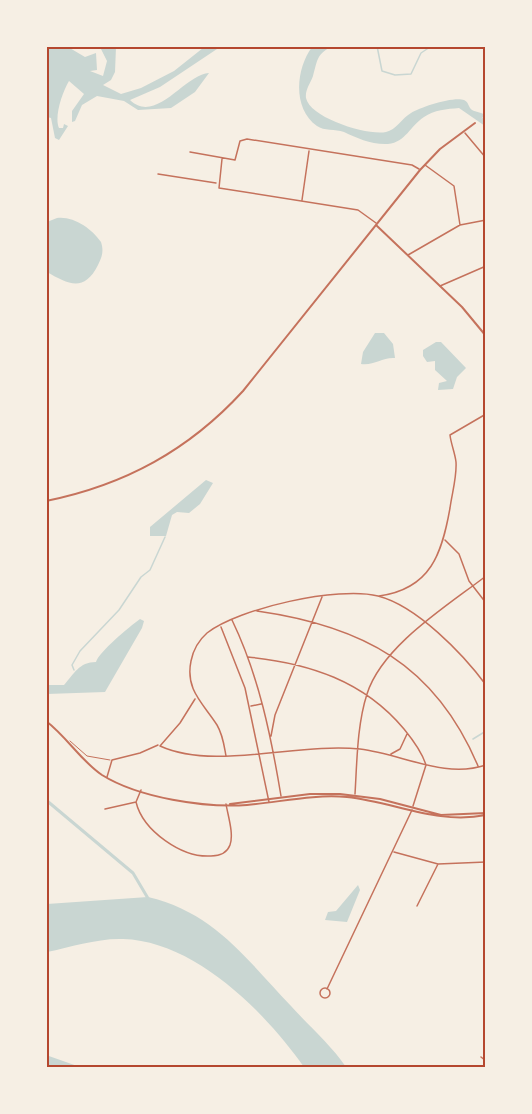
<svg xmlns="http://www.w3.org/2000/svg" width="532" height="1114" font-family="'Exo 2',sans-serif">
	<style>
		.water { fill: #c9d6d2 }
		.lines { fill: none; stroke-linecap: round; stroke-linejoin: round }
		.stream { stroke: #c9d6d2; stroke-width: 1.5 }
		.canal { stroke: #c9d6d2; stroke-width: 3 }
		.service { stroke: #c5725c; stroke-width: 1 }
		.minor { stroke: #c5725c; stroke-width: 1.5 }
		.tertiary { stroke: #c5725c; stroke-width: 2 }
		.neatline { fill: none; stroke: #b5482f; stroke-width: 2 }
	</style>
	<rect width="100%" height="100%" fill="#f6efe4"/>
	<!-- water -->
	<path class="water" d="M47 46 68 47 85 57 96 53 97 70 90 71 103 76 107 61 100 47H116L115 72 111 80 103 85 121 94 141 88 174 71 203 48 220 47 160 87 130 100C156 125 185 74 209 73L195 92 171 108 138 110 124 101 97 96 82 105 75 121 72 122V111L84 94 69 81C62 93 54 117 59 128H63L64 124 68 126 59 140 55 138 51 118 47 117Z
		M312 47H331C316 54 317 63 313 76 310 84 305 90 306 98 310 118 368 136 386 132 396 130 402 118 411 113 420 107 454 96 464 100 469 102 468 107 472 110 476 112 481 112 485 115L481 119 485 116V126L459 108C447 109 434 110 424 117 410 126 406 142 388 144 372 145 357 138 344 132 335 129 324 131 317 126 292 108 296 69 312 47Z
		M57 218C74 216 92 229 101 242 104 251 102 257 98 265 84 293 68 284 47 272V222Z
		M375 333H384L393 344 395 358C382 357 374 366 361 364L363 352Z
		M436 342H441L466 368 457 377 453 389 438 390 439 383 447 381 435 370V361L427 362 423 356V350Z
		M206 480 213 483 200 504 189 513 177 512 172 515 166 536H150V527Z
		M140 619 144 621 142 628 105 692 47 694V685H64C74 674 79 662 96 662 99 652 129 627 140 619Z
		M358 885 360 890 347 922 325 920 328 912 336 911Z
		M148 897C215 913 245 958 291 1006 309 1026 331 1045 346 1067H304C265 1012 195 941 123 939 98 938 71 947 47 952V904Z
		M46 1055 80 1067H47Z"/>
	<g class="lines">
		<!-- stream -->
		<path class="stream" d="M377 46 382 71 395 75 411 74 421 53 430 47 445 46
			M74 670 72 665 80 651 119 610 141 577 150 570 165 537
			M473 739 486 731"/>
		<!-- canal -->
		<path class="canal" d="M46 800 133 873 149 900"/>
		<!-- service -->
		<path class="service" d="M70 741 87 756 110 760"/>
		<!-- minor -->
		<path class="minor" d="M465 133 486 158
			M190 152 235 160 240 141 247 139 412 165 419 169
			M222 159 219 188 358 210 376 223
			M425 165 454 186 460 225
			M158 174 216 183
			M302 200 309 151
			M408 255 460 225 486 220
			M440 286 486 266
			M445 540 459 554 469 581 486 603
			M379 596C431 589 442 553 450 508 452 493 457 477 456 462 455 453 451 444 450 435L486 414
			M257 611C362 626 435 664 478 766
			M232 620C259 676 271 736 281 796
			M221 627 245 688 269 802
			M248 657C309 663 364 681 404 729 413 740 422 752 426 765L413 806
			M195 699 180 723 160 746C215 771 299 742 360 749 402 754 444 779 486 765
			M251 706 261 704
			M271 736 275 715 322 597
			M391 754 400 749 407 734
			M226 756C224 745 223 735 217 725 203 703 185 690 191 661 193 651 199 640 207 633 239 608 338 586 378 596 417 606 463 654 486 685
			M107 777 112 760 140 753 158 745
			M141 790 136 802C143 831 182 858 211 856 219 856 227 853 230 845 234 834 228 816 226 804
			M355 794C357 762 357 725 367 694 382 646 447 606 486 576
			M105 809 136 802
			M394 852 438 864
			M417 906 438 864 486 862
			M320 993a5 5 0 1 1 10 0a5 5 0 1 1-10 0Z
			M327 989 412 810
			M481 1057 486 1061
			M377 1067V1068"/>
		<!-- tertiary -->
		<path class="tertiary" d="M376 225 462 307 486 336
			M46 501C125 485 189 450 243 391L420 170 440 149 475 123
			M46 721C67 737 81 761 102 775 139 798 205 808 247 805 281 802 313 794 347 797 395 802 437 825 486 815
			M230 804 310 794H340L380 799 441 815 486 813"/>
	</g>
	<!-- border -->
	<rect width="532" height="1114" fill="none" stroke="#f6efe4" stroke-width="96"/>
	<rect x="48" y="48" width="436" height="1018" class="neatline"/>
</svg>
